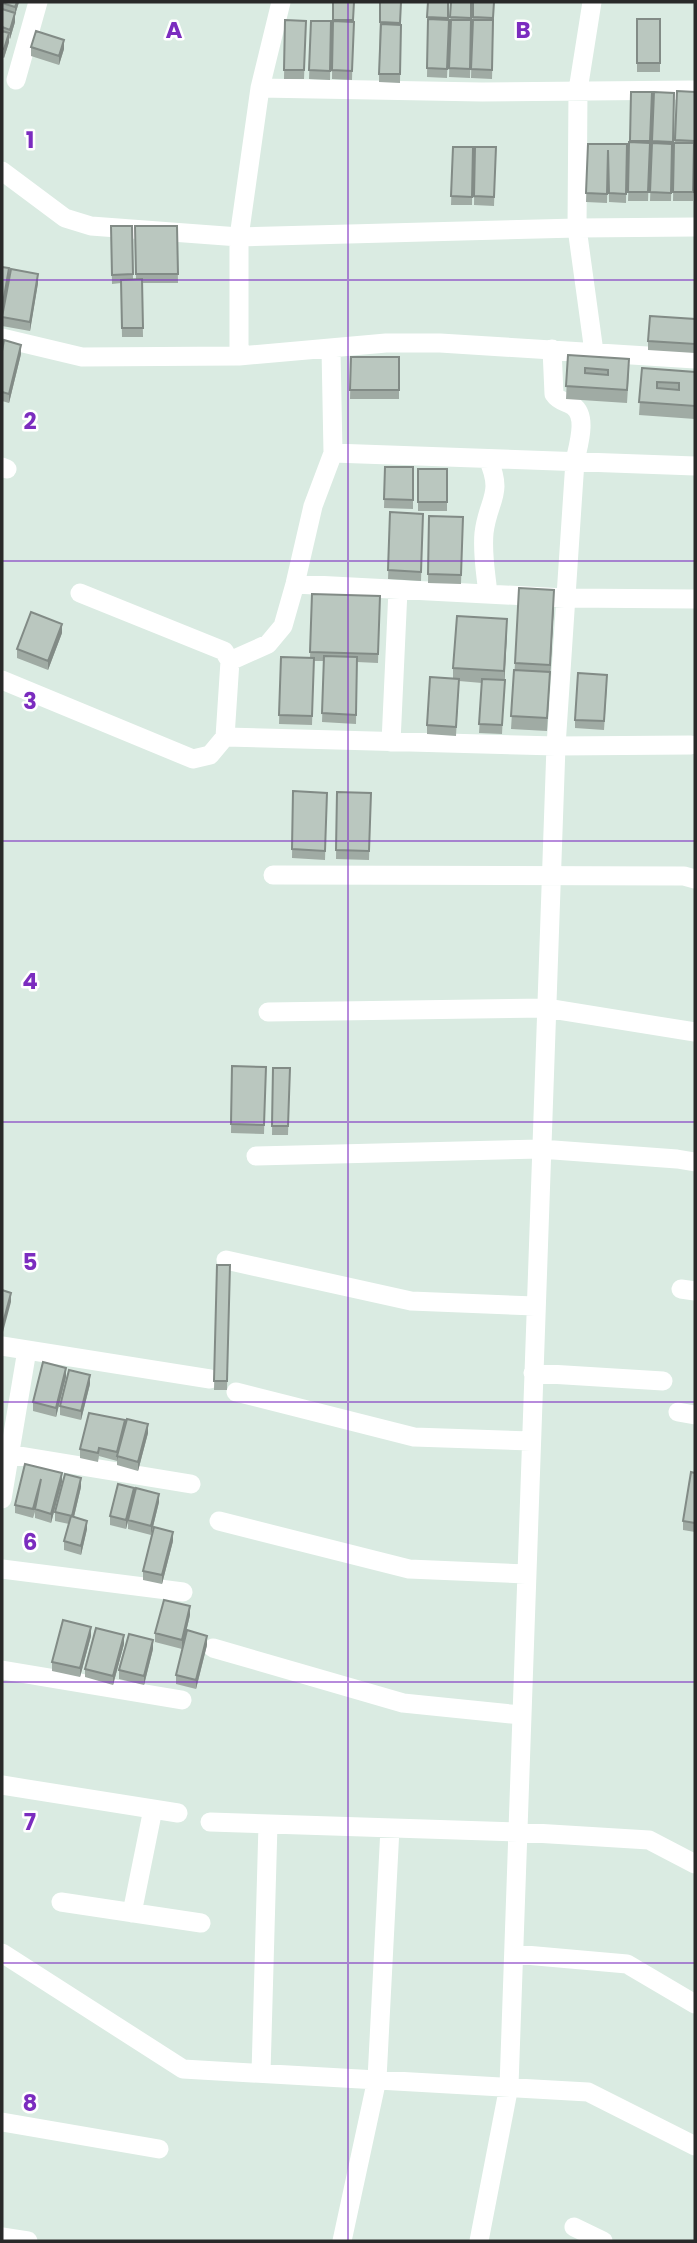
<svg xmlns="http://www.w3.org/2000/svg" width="697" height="2243" font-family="Poppins,sans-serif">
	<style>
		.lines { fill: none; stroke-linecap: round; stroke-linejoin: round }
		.minor { stroke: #fff; stroke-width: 19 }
		.wall { fill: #a0aba4 }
		.shaded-wall { fill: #828b86 }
		.building { fill: #bac7bf; stroke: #828b86; stroke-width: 2; fill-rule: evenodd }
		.grid { fill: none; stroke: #7b2cbf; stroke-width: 2; stroke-opacity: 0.55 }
		.grid-label { font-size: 23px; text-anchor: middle; font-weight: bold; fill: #7b2cbf; stroke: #fff; stroke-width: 5; stroke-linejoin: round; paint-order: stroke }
	</style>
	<rect width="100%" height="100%" fill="#daebe2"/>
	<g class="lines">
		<!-- minor -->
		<path class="minor" d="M592 2 578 90 577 228 594 352
			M16 80 38 2
			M260 88 482 92 695 90
			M2 171 65 218 91 226 239 237 577 228 695 227
			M2 338 82 357 239 356 386 343H440L695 359
			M239 356V237L260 88 281 2
			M333 453 695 466
			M488 459C504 495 488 499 484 533 482 554 486 574 488 594
			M2 467 7 469
			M295 584 565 598 695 599
			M230 661 268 644 283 626 295 584 313 506 333 453 331 349
			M2 680 193 759 210 755 225 737 230 661 224 651 80 593
			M225 737 556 746 691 745
			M391 742 398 590
			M273 875 684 876 695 879
			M268 1012 546 1008 695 1032
			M256 1156 540 1149 677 1159 695 1162
			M226 1260 411 1301 535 1306
			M681 1289 695 1291
			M2 1346 210 1379
			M533 1373 663 1381
			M236 1392 414 1437 531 1441
			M678 1412 695 1415
			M2 1453 191 1484
			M2 1499 27 1350
			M219 1521 409 1569 526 1574
			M2 1569 183 1592
			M213 1648 403 1703 521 1715
			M2 1670 182 1700
			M2 1785 178 1813
			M210 1822 518 1832 649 1840 695 1864
			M61 1902 201 1923
			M132 1913 153 1809
			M2 1953 183 2069 588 2092 695 2146
			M514 1954 627 1964 695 2004
			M261 2073 268 1824
			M2 2122 159 2149
			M574 2227 603 2241
			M2 2237 28 2241
			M342 2241 377 2079 390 1828
			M479 2241 509 2086 556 746 575 461C578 446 588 416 573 406 566 401 559 402 554 394L552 349"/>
	</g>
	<!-- wall -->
	<path class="wall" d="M2 2H19L15 15V22L10 39 9 38V42L4 58 2 57V66Z
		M333 2H354L352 80 332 79Z
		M380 2H401L400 83 379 82Z
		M428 2H448V20L449 29 447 78 427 77Z
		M451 2H472L470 78 449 77Z
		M473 2H494L492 79 471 78Z
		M637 19H660V72H637Z
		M285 20 306 21 304 79H284Z
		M311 21H331L330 80 309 79Z
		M31 47 64 49 59 65 31 56Z
		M677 91 695 92V150L693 201H673L674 143H675Z
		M631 92H652L648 201H628Z
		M654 92 674 93 671 201H650Z
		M588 144H627L626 203 609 202 608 158 607 203 586 202Z
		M453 147H473L472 205H451Z
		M475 147H496L494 206 474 205Z
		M111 226H132L133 279H136L135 226H177L178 283H142L143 337H122L121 283 112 284Z
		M38 283 30 331 2 326V317Z
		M695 319V353L648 350V341Z
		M2 351 21 354 9 403 2 401Z
		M568 355 629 372 627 403 566 399Z
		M351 357H399V399H350Z
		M642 368 695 372V419L639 415Z
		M385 467H413V509L384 508Z
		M418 469H447V511H418Z
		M390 512 423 514 421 581 388 579Z
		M429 516 463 517 461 584 428 583Z
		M312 594 380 596 378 663 357 662 356 724 322 722 324 661H314L312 725 279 724 281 657 310 658Z
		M554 603 547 731 511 729 515 663Z
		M507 632 502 734 479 733 482 683 459 681 456 736 427 734V725L453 679V668Z
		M62 633 48 670 17 658V649Z
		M607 684 604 730 575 728V720Z
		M293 791 327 793 325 860 292 858Z
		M337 792 371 793 369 860 336 859Z
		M232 1066 266 1067 264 1134 231 1133Z
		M273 1068H290L288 1135H272Z
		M217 1265H230L227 1390H214Z
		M66 1377 56 1417 33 1411V1402Z
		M90 1384 81 1420 60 1415V1406Z
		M125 1428 148 1433 138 1471 117 1465V1458V1461L99 1456 98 1462 80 1458V1449Z
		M695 1473V1532L683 1530V1521Z
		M62 1482 51 1523 35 1518V1512L33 1518 15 1513V1505Z
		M81 1487 74 1517 87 1529 81 1555 64 1550V1541L69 1524 55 1521V1512Z
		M134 1496 159 1502 151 1535 128 1529V1521L126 1529 110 1525V1516Z
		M173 1541 162 1584 143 1580V1571Z
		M190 1615 182 1649 155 1642V1633Z
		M91 1636 80 1677 52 1671V1662Z
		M124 1644 113 1685 85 1677V1669Z
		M207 1645 196 1689 176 1684V1675Z
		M153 1649 144 1685 119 1679V1670Z"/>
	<!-- shaded-wall -->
	<path class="shaded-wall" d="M17 2H19L15 15V22L10 39V30L15 14V7Z
		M9 33V42L4 58V49Z
		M64 40V49L59 65V56Z
		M9 268V277L2 318V309Z
		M38 274V283L30 331V322Z
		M21 345V354L9 403V394Z
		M554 590V603L547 731 550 665Z
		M507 619V632L504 684V671Z
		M62 624V633L48 670V661Z
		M11 1293V1302L3 1332V1323Z
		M66 1368V1377L56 1417V1408Z
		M90 1375V1384L81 1420V1411Z
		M125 1420V1429L117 1461V1452Z
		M148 1424V1433L138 1471V1462Z
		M62 1473V1482L51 1523V1514Z
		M81 1478V1487L72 1525V1516Z
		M134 1488V1497L126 1529V1520Z
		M159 1494V1502L151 1535V1526Z
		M87 1521V1529L81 1555V1546Z
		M173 1532V1541L162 1584V1575Z
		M190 1606V1615L182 1649V1640Z
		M91 1627V1636L80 1677V1668Z
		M124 1635V1644L113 1685V1676Z
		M207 1636V1645L196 1689V1680Z
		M153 1640V1649L144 1685V1676Z"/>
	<!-- building -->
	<path class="building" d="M2 2H17L15 7 2 3Z
		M333 2H354L353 20H333Z
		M380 2H401L400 23 380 22Z
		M428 2H448V18L427 17Z
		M451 2H471V18L450 17Z
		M473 2H494L493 18 473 17Z
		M2 9 15 13 10 30 2 27Z
		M428 19 449 20 447 69 427 68Z
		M637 19H660V63H637Z
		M285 20 306 21 304 70H284Z
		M451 20H471L470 69 449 68Z
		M473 20H493L492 70 471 69Z
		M311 21H331L330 71 309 70Z
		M333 21 354 22 352 71 332 70Z
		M381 24 401 25 400 74H379Z
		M2 31 9 33 4 49 2 48Z
		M36 31 64 40 59 56 31 47Z
		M677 91 695 92V141L675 140Z
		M631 92H652L650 141H630Z
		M654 92 674 93 673 142 652 141Z
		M629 142 650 143 648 192H628Z
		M652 143 672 144 671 193 650 192Z
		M674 143H694L693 192H673Z
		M588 144H627L626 194 609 193 608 150 607 194 586 193Z
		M453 147H473L472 197 451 196Z
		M475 147H496L494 197 474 196Z
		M111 226H132L133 274 112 275Z
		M135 226H177L178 274H136Z
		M2 267 9 268 2 309Z
		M11 269 38 274 30 322 2 317Z
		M142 279 143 328H122L121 280Z
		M650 316 695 319V344L648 341Z
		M4 340 21 345 9 394 2 392V351Z
		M568 355 629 359 627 390 566 386ZM585 368 608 370V375L585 373Z
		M351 357H399V390H350Z
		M642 368 695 372V406L639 402ZM657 382 679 383V390L657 388Z
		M385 467H413V500L384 499Z
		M418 469H447V502H418Z
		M390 512 423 514 421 572 388 570Z
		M429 516 463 517 461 575 428 574Z
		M519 588 554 590 550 665 515 663Z
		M312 594 380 596 378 654 310 652Z
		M31 612 62 624 48 661 17 649Z
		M457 616 507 619 504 671 453 668Z
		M324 656 357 657 356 715 322 713Z
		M281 657 314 658 312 716 279 715Z
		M514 670 550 672 547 718 511 716Z
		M578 673 607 675 604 721 575 720Z
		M430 677 459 679 456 727 427 725Z
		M482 679 505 680 502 725 479 724Z
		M293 791 327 793 325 851 292 849Z
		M337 792 371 793 369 851 336 850Z
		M232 1066 266 1067 264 1125 231 1124Z
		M273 1068H290L288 1126H272Z
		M217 1265H230L227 1381H214Z
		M2 1290 11 1293 3 1323 2 1322Z
		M43 1362 66 1368 56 1408 33 1402Z
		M69 1370 90 1375 81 1411 60 1406Z
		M89 1413 125 1420 117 1452 99 1448 98 1453 80 1449Z
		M127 1419 148 1424 138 1462 117 1456Z
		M25 1464 62 1473 51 1514 35 1509 41 1479 33 1509 15 1505Z
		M691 1472 695 1473V1523L683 1521Z
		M65 1474 81 1478 72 1516 55 1512Z
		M118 1484 134 1488 126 1520 110 1516Z
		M136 1488 159 1494 151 1526 128 1520Z
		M71 1516 87 1521 81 1546 64 1541Z
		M154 1527 173 1532 162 1575 143 1571Z
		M164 1600 190 1606 182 1640 155 1633Z
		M63 1620 91 1627 80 1668 52 1662Z
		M96 1628 124 1635 113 1676 85 1669Z
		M187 1630 207 1636 196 1680 176 1675Z
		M129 1634 153 1640 144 1676 119 1670Z"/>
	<!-- grid -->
	<path class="grid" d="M348 2V2241M2 280H695M2 561H695M2 841H695M2 1122H695M2 1402H695M2 1682H695M2 1963H695"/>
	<g class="grid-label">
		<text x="174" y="38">A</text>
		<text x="523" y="38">B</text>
		<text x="30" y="148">1</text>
		<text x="30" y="429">2</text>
		<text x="30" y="709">3</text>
		<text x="30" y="989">4</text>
		<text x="30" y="1270">5</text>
		<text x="30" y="1550">6</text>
		<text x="30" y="1830">7</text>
		<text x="30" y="2111">8</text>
	</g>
	<!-- border -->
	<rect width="697" height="2243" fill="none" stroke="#292929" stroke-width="7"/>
</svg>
